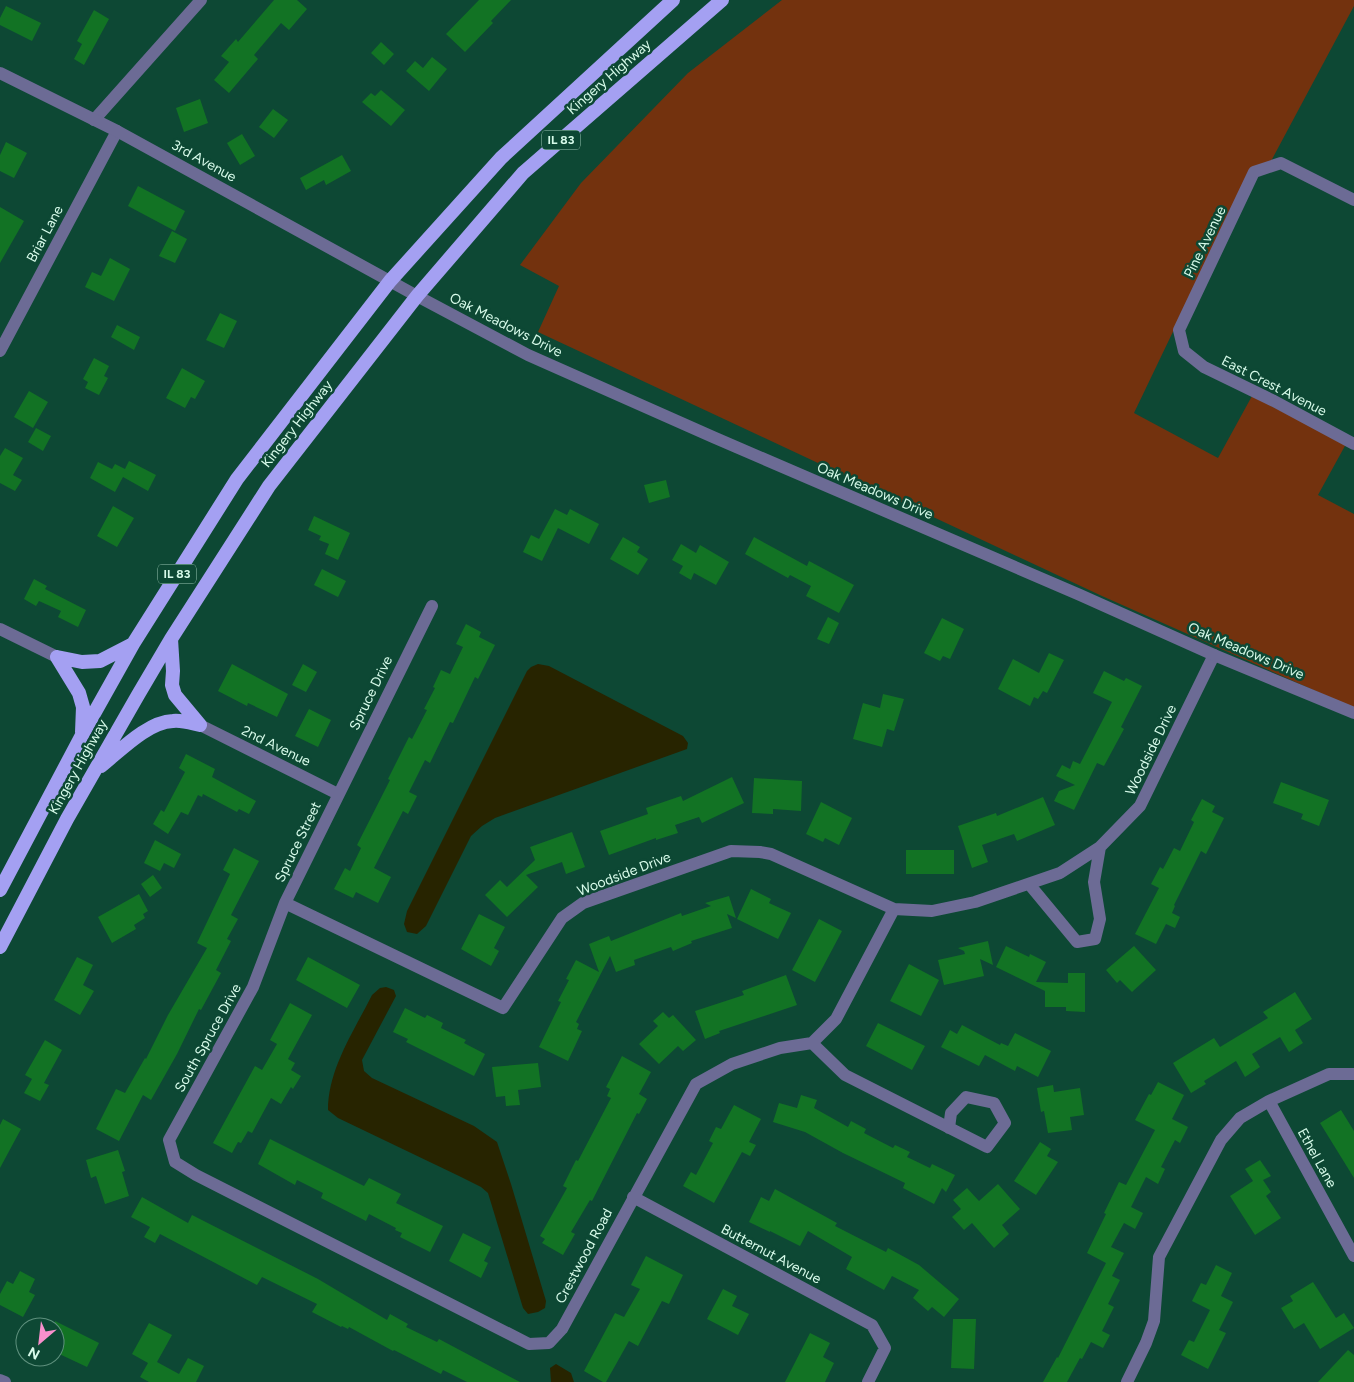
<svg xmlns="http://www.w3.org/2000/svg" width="1354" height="1382" font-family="Figtree,sans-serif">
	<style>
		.green { fill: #73320e }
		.water { fill: #272400 }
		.building { fill: #127324 }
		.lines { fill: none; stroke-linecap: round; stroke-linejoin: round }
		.minor { stroke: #6c6b95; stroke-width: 12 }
		.tertiary { stroke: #6c6b95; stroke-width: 12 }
		.trunk { stroke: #a4a0f2; stroke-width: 14 }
		.labels { text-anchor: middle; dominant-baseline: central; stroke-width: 5; stroke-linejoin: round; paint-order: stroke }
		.shield { fill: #0d4834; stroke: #9ac5b3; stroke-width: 1 }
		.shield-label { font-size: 12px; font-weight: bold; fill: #d7fbea }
		.street-label { font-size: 14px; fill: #d7fbea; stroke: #0d4834 }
	</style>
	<rect width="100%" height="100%" fill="#0d4834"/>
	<!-- green -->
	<path class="green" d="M782 0H1354V6L1270 163 1250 171 1134 413 1218 458 1252 396 1346 444 1318 495 1354 514V708L1102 596 538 332 559 286 520 265 581 183 688 73Z"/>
	<!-- water -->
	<path class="water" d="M538 664 549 666 683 736 688 743 687 749 495 818 482 826 471 836 426 926 417 934 407 932 404 924 407 911 527 671 531 667Z
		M386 987 394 990 396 996 362 1060 364 1071 372 1078 474 1126 497 1142 511 1184 546 1301 545 1308 538 1312 528 1314 523 1308 488 1193 481 1187 459 1176 338 1118 328 1110C328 1069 354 1031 372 995L380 988Z
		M556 1364 571 1373 574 1382H551L550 1368Z"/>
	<!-- building -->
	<path class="building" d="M274 0H297L307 9 289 30 281 23 254 55 258 59 229 93 214 80 229 62 221 56 236 39 238 42Z
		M479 0H511L491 21 493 23 465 52 446 34Z
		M6 6 41 23 32 41 0 25V18Z
		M94 10 109 19 84 65 74 59 82 44 77 41Z
		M381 42 394 54 384 65 371 53Z
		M432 57 447 69 429 91 406 71 415 61 423 68Z
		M381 90 405 110 391 126 362 102 371 93 375 96Z
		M200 99 208 123 184 132 176 108Z
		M273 109 288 120 274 138 259 127Z
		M242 134 255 156 240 165 227 143Z
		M6 142 27 153 14 178 0 171V155Z
		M342 155 351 171 326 185 324 180 306 190 300 178Z
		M138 186 185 211 175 231 128 206Z
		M0 207 24 221 0 263Z
		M172 231 187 239 175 263 159 256Z
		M110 258 130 269 114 301 85 287 92 272 101 276Z
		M220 313 237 321 224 348 206 340Z
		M117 325 140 337 134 350 111 337Z
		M94 358 109 366 104 376 108 378 99 395 85 388 88 382 83 379Z
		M182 368 205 381 195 399 191 397 185 408 166 398Z
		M29 391 48 402 33 428 14 417Z
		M36 428 51 436 43 451 28 442Z
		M5 448 23 458 13 475 22 480 15 491 0 483V456Z
		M129 461 156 475 148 491 123 477 115 492 90 478 98 462 112 469 115 464 125 469Z
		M666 480 670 497 649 503 644 485Z
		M113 506 134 518 117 547 97 536Z
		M555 509 567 515 570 509 599 524 589 544 558 528 542 561 523 552 531 535 539 539Z
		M314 516 350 533 338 560 325 554 329 544 319 540 321 536 308 530Z
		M623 537 640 547 637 552 648 559 638 575 610 559Z
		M754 537 807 566 809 561 854 585 839 613 806 596 811 586 790 575 788 578 745 554Z
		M681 544 696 553 700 545 729 562 716 585 694 573 691 580 679 573 683 566 672 560Z
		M322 569 346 581 338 597 314 585Z
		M34 579 47 586 45 589 86 610 78 627 58 617 61 611 39 601 36 606 24 599Z
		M828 617 839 623 829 644 817 639Z
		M942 618 964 629 950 659 943 656 940 661 924 653Z
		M466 624 481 632 479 637 495 645 478 679 475 677 453 723 450 722 430 763 425 760 409 792 417 796 408 814 403 811 374 868 391 877 378 903 356 892 353 898 334 889 345 868 350 871 361 848 357 845 390 780 388 779 409 737 412 739 427 710 424 709 435 688 433 687 441 670 450 674 463 647 456 644Z
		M1049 653 1064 660 1047 693 1043 691 1038 699 1034 697 1030 706 998 689 1013 659 1039 673Z
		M232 664 288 694 277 717 248 703 247 706 218 691Z
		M303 664 317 672 306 692 292 685Z
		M1104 671 1124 681 1126 678 1142 686 1121 727 1124 729 1104 766 1097 763 1074 810 1054 801 1059 791 1075 785 1056 776 1062 765 1070 769 1073 761 1080 764 1112 702 1093 693Z
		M883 694 904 699 894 731 887 729 882 747 853 739 863 703 880 708Z
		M309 709 331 720 318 747 295 736Z
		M186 754 215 769 212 777 256 801 249 814 239 809 237 812 203 794 202 797 198 795 188 815 181 812 168 834 153 824 161 810 164 812 185 772 179 768Z
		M732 777 744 803 702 823 699 817 675 825 678 833 656 840V838L609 855 600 831 648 814 646 808 681 796 683 801Z
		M754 778 802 781 801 811 773 809V814L752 813Z
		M1281 782 1329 800 1319 826 1301 819 1303 814 1273 803Z
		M1043 797 1055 825 1017 841 1014 834 982 845 988 862 972 868 958 826 996 813 997 816Z
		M1202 799 1215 806 1212 812 1224 818 1206 854 1201 851 1174 905 1175 906 1172 913 1180 917 1175 928 1166 924 1156 944 1135 934 1159 888 1151 884 1160 867 1163 869 1174 848 1180 851 1194 822 1191 820Z
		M821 802 852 818 839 845 825 838 823 842 806 834Z
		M572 832 585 867 566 874 562 862 526 875 538 887 507 917 485 895 500 880 507 887 535 860 530 847Z
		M155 840 181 854 174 868 164 863 160 871 144 863Z
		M234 848 259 861 231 915 238 919 227 939 231 941 216 970 221 973 201 1010 199 1009 177 1054 151 1100 143 1095 119 1141 96 1129 116 1089 125 1093 145 1058 146 1059 168 1015 207 948 197 943 230 874 223 870Z
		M906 850H954V874H906Z
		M153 875 162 888 150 897 141 884Z
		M751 889 771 899 769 903 791 913 778 939 737 919Z
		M139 894 148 911 143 914 145 918 134 925 136 929 112 943 98 917Z
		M729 896 736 918 727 914 732 928 691 941 692 943 673 951 671 947 634 960 635 965 616 972 610 956 576 1022 579 1024 577 1029 582 1031 568 1061 539 1047 561 1002 558 1001 569 980 566 979 576 960 599 972 589 944 609 936 611 941 681 913 682 916 711 906 705 903Z
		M479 914 505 927 494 948 499 951 491 966 461 949Z
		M819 919 842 931 815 982 792 970Z
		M988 941 993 965 980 959 984 976 944 985 938 960 965 954 964 951 958 948Z
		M1006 946 1029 957 1030 954 1046 962 1036 982 1068 983V973H1085V1012L1066 1011V1007H1045V991L996 967Z
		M1134 946 1156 970 1132 992 1120 980 1117 983 1106 970Z
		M77 957 93 965 83 985 94 991 80 1015 54 1000Z
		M308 957 360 985 347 1008 296 980Z
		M909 964 939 980 921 1016 890 1001Z
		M786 975 797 1005 719 1031 720 1033 705 1039 695 1011 744 995 742 991Z
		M1295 992 1312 1019 1295 1030 1303 1043 1289 1052 1280 1037 1252 1054 1260 1067 1245 1077 1236 1061 1204 1081 1206 1084 1191 1093 1173 1063 1214 1038 1220 1047 1268 1018 1263 1012Z
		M290 1003 312 1015 288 1059 295 1063 291 1070 301 1076 293 1089 291 1087 281 1104 271 1098 252 1133 248 1131 241 1143 238 1142 232 1153 213 1143 255 1066 262 1070 277 1044 270 1040Z
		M405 1008 425 1018 427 1015 443 1023 441 1028 466 1040 464 1043 485 1054 474 1076 406 1042 408 1039 393 1032Z
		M663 1012 669 1018 673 1015 696 1040 683 1051 678 1046 659 1064 639 1044 658 1026 653 1021Z
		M878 1023 925 1046 912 1070 866 1046Z
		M962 1025 1000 1045 1001 1043 1008 1046 1015 1033 1051 1051 1038 1077 1017 1066 1015 1071 985 1055 979 1066 941 1047 950 1030 957 1034Z
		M45 1040 62 1050 44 1083 49 1085 40 1101 24 1093 32 1079 25 1075Z
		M622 1056 651 1072 639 1094 647 1099 639 1114 637 1113 592 1201 590 1200 571 1232 575 1234 563 1255 542 1243 545 1239 540 1236 567 1188 563 1186 576 1160 578 1161 611 1098 607 1096 610 1089 606 1087Z
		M538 1063 541 1087 518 1090 520 1105 506 1106 505 1096 496 1097 492 1067Z
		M1158 1082 1184 1095 1172 1119 1188 1127 1180 1143 1175 1140 1161 1167 1165 1169 1158 1184 1146 1177 1131 1207 1143 1213 1135 1229 1124 1223 1111 1247 1124 1253 1112 1276 1120 1280 1108 1304 1114 1307 1102 1331 1110 1335 1103 1348 1091 1342 1082 1359 1080 1358 1067 1382H1043L1057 1357 1058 1358 1106 1263 1087 1253 1106 1214 1104 1213 1119 1182 1126 1185 1155 1130 1135 1120 1149 1094 1151 1095Z
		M1053 1085 1054 1092 1080 1088 1084 1115 1070 1117 1072 1130 1048 1133 1044 1111 1041 1112 1037 1088Z
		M801 1095 817 1100 814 1108 848 1127 851 1121 866 1129 864 1133 893 1148 895 1145 910 1152 907 1157 930 1168 932 1164 955 1175 946 1192 942 1188 934 1204 903 1188 905 1183 843 1153 805 1132 773 1122 779 1103 797 1108Z
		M734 1105 761 1119 749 1142 756 1145 750 1156 742 1152 714 1203 683 1186 691 1172 696 1175 713 1143 709 1141 716 1127 721 1129Z
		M1341 1110 1354 1131V1178L1320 1123Z
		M3 1119 21 1129 0 1168V1125Z
		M270 1139 364 1186 369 1178 401 1194 396 1203 443 1226 430 1252 400 1237 402 1233 395 1230 396 1228 369 1214 366 1221 321 1198 323 1193 297 1180 295 1185 258 1164Z
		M1040 1142 1051 1149 1047 1156 1058 1162 1036 1195 1014 1181Z
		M118 1150 125 1171 122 1172 129 1196 105 1204 96 1176 91 1178 86 1160Z
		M1260 1160 1271 1176 1263 1180 1271 1192 1266 1196 1281 1218 1255 1235 1230 1196 1253 1181 1245 1169Z
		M998 1184 1020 1209 1002 1225 1009 1234 994 1248 972 1223 964 1230 952 1217 961 1209 953 1200 967 1188 979 1201Z
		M775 1189 837 1223 835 1226 886 1252 888 1248 919 1265 959 1299 944 1317 932 1307 928 1311 913 1298 919 1290 892 1276 884 1290 846 1269 852 1257 808 1231 800 1246 770 1231V1232L749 1222 761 1197 769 1201Z
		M142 1197 188 1223 192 1215 318 1279 387 1320 390 1314 408 1324 406 1327 437 1342 439 1339 520 1382H467L443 1370 441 1374 394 1350 393 1351 349 1327 348 1329 342 1326 341 1327 312 1312 317 1304 262 1277 257 1285 160 1234 155 1243 144 1237 150 1227 131 1217Z
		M463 1233 491 1247 484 1261 488 1263 481 1278 449 1261Z
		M646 1256 683 1275 669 1304 662 1301 638 1346 629 1341 606 1382H603L584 1371 615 1313 624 1317 640 1289 631 1285Z
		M1216 1265 1232 1273 1221 1296 1233 1302 1219 1330 1226 1333 1208 1369 1181 1355 1189 1340 1194 1342 1210 1310 1192 1301 1201 1283 1206 1285Z
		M20 1271 35 1279 29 1292 35 1295 23 1317 0 1305V1294L7 1281 13 1284Z
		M1313 1282 1336 1318 1344 1313 1354 1328 1320 1349 1304 1323 1294 1329 1281 1308 1293 1301 1290 1296Z
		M723 1289 737 1296 732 1306 749 1314 738 1335 707 1319Z
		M953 1319H976L974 1369 951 1368Z
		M55 1321 99 1343 87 1367 55 1352Z
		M149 1323 172 1335 157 1362 179 1374 188 1358 204 1366 196 1382H149L140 1377 148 1363 132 1354Z
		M810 1333 830 1343 823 1357 834 1363 825 1382H785Z
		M1348 1350 1354 1355V1382H1318Z"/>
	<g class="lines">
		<!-- minor -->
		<path class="minor" d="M94 120 201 0
			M1354 200 1281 163 1254 172 1179 330 1184 351 1204 367 1274 401 1354 444
			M0 351 117 131
			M432 606 285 903 253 987 169 1140 175 1162 196 1175 529 1344 549 1343 562 1329 696 1084 732 1064 780 1048 812 1043 836 1019 894 909
			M0 629 57 657
			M200 725 338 794
			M1029 884 1077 942 1095 939 1100 919 1094 882 1100 847
			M285 903 503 1008 562 918 583 903 731 851 760 852 771 854 894 909 932 911 975 902 1060 873 1100 847 1140 806 1214 655
			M812 1043 845 1075 987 1147 1005 1123 994 1103 966 1097 951 1113 949 1128
			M1269 1101 1354 1256
			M633 1197 872 1325 885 1348 868 1382
			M0 1380 5 1382
			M1127 1382 1146 1343 1154 1321 1159 1257 1221 1140 1240 1118 1269 1101 1329 1074H1354"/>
		<!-- tertiary -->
		<path class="tertiary" d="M0 73 117 131 417 296 528 355 713 437 1080 595 1214 655 1354 713"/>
		<!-- trunk -->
		<path class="trunk" d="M171 639 173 671 172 685 175 695 200 725
			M57 657 79 693 83 707 82 732
			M57 657 82 662 100 661 133 644
			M101 766C120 751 147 722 173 721 182 720 191 723 200 725
			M0 890 82 735 133 644 237 479 390 281 501 158 673 0
			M0 947 67 819 138 695 171 639 269 486 417 296 523 173 722 0"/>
	</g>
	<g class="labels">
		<!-- shield labels -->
		<g class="shield">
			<rect x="542" y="130.5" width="38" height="19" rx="4"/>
			<rect x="158" y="564.5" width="38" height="19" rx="4"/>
		</g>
		<g class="shield-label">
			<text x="561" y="140">IL 83</text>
			<text x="177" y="574">IL 83</text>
		</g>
		<!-- street labels -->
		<g class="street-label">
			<text transform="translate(609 77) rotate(-41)">Kingery Highway</text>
			<text transform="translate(204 161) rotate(29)">3rd Avenue</text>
			<text transform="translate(45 234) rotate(-62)">Briar Lane</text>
			<text transform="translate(1205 242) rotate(-64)">Pine Avenue</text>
			<text transform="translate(506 325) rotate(27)">Oak Meadows Drive</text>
			<text transform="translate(1274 386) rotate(27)">East Crest Avenue</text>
			<text transform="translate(297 424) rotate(-52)">Kingery Highway</text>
			<text transform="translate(875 491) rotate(23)">Oak Meadows Drive</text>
			<text transform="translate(1246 651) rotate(23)">Oak Meadows Drive</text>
			<text transform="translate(371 693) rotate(-64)">Spruce Drive</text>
			<text transform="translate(276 746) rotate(26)">2nd Avenue</text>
			<text transform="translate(1151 750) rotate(-64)">Woodside Drive</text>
			<text transform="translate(78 767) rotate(-61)">Kingery Highway</text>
			<text transform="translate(298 842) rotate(-64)">Spruce Street</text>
			<text transform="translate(624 874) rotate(-21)">Woodside Drive</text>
			<text transform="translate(208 1038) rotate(-61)">South Spruce Drive</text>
			<text transform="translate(1317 1158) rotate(61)">Ethel Lane</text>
			<text transform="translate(771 1254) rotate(28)">Butternut Avenue</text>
			<text transform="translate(584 1256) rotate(-62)">Crestwood Road</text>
		</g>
	</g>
	<!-- north arrow -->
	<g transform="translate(40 1342) rotate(208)"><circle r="24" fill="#0d4834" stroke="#5e907d"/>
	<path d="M0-4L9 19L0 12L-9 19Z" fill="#f890cc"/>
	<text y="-8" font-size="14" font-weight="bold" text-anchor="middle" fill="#d7fbea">N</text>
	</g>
</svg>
